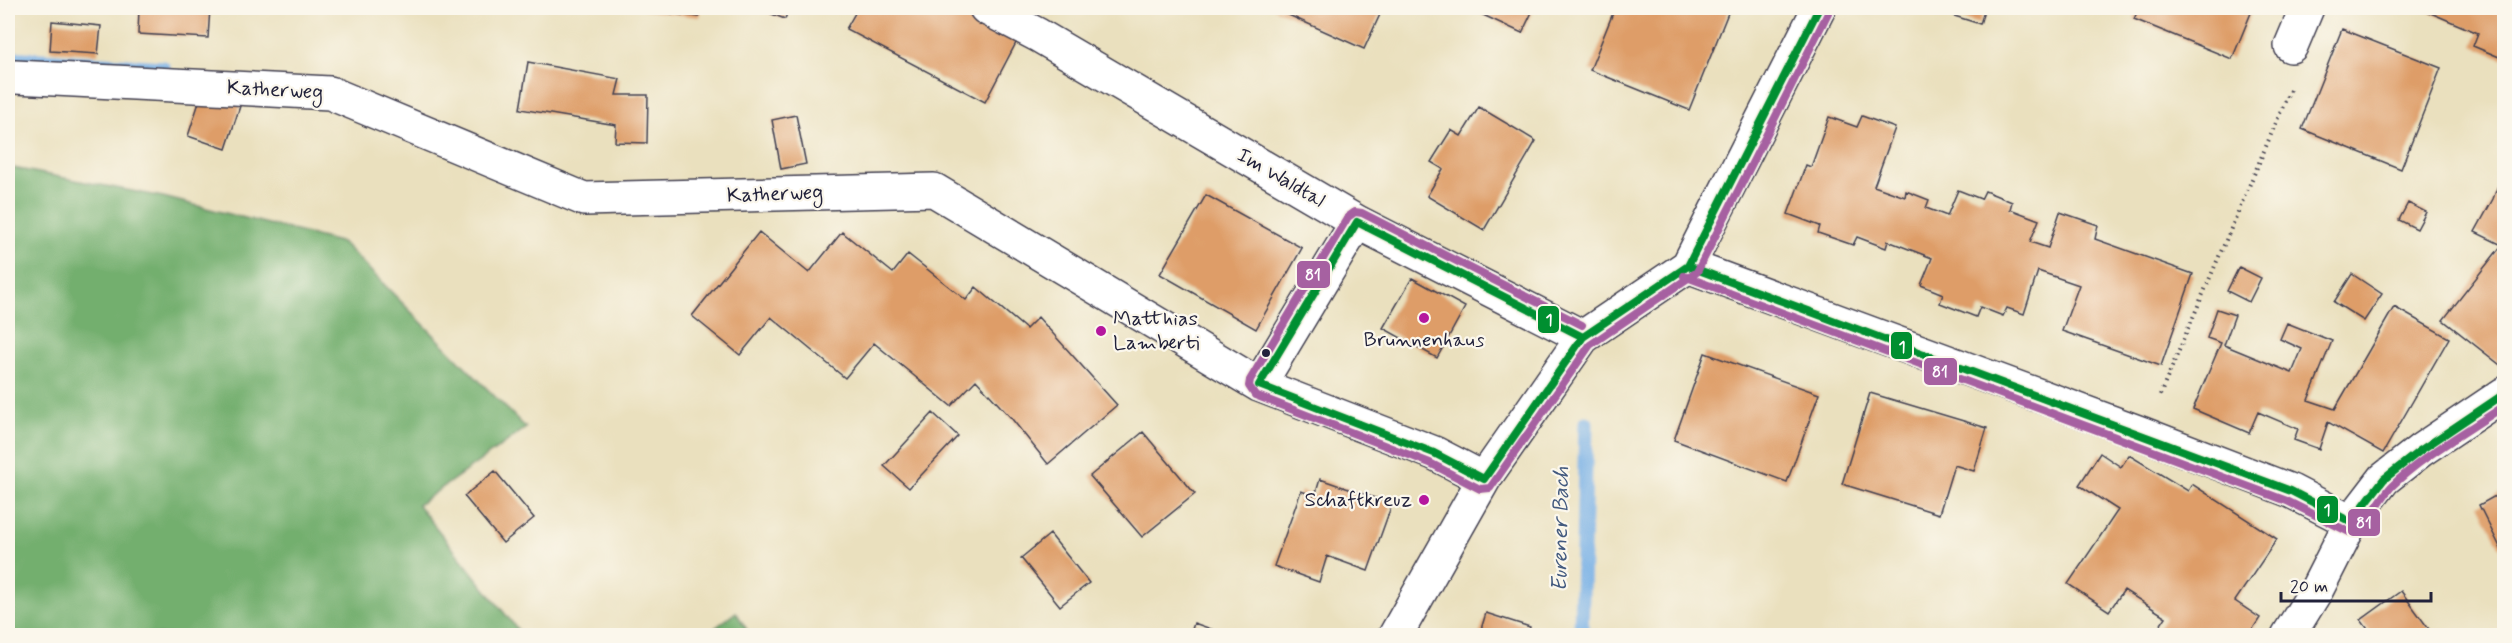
<svg xmlns="http://www.w3.org/2000/svg" width="2512" height="643" font-family="Mynerve,sans-serif">
	<style>
		.forest { fill: #73af6e; stroke: #4a6854; stroke-width: 1.5 }
		.lines { fill: none; stroke-linecap: round; stroke-linejoin: round }
		.stream { stroke: #74aee5; stroke-width: 15 }
		.building { fill: #de9d68 }
		.minor-casing { stroke: #403e4f; stroke-width: 36 }
		.path { stroke: #403e4f; stroke-width: 4; stroke-dasharray: 1.5 4.5; stroke-linecap: butt }
		.minor { stroke: #fff; stroke-width: 33 }
		.bus-1-casing { stroke: #fbf7ec; stroke-width: 12 }
		.bus-2-casing { stroke: #fbf7ec; stroke-width: 12 }
		.bus-1 { stroke: #008f30; stroke-width: 8 }
		.bus-2 { stroke: #a661a1; stroke-width: 8 }
		.poi-dot { fill: #b5179e; stroke: #fbf7ec; stroke-width: 2 }
		.bus-dot { fill: #22223b; stroke: #fbf7ec; stroke-width: 2 }
		.labels { text-anchor: middle; dominant-baseline: central; stroke-width: 4.5; stroke-linejoin: round; paint-order: stroke }
		.street-label { font-size: 21px; fill: #22223b; stroke: #fbf7ec }
		.poi-label { font-size: 21px; fill: #22223b; stroke: #fbf7ec; text-anchor: start }
		.water-label { font-size: 22px; font-style: italic; fill: #435a7f; stroke: #fbf7ec }
		.line-badge { stroke: #fbf7ec; stroke-width: 2 }
		.badge-label { font-size: 16px; text-anchor: middle; font-weight: bold; fill: #fff }
	</style>
	<rect width="100%" height="100%" fill="#fbf7ec"/>
	<filter id="ink" filterUnits="userSpaceOnUse"><feTurbulence type="fractalNoise" baseFrequency=".0167" numOctaves="2"/><feDisplacementMap in="SourceGraphic" scale="12" xChannelSelector="R" yChannelSelector="G"/><feConvolveMatrix kernelMatrix="1 2 1 2 8 2 1 2 1" color-interpolation-filters="sRGB"/></filter>
	<filter id="wash" filterUnits="userSpaceOnUse"><feTurbulence type="fractalNoise" baseFrequency=".008" numOctaves="4" result="noise"/><feDisplacementMap in="SourceGraphic" scale="24" xChannelSelector="R" yChannelSelector="G"/><feGaussianBlur stdDeviation="1.35" result="paint"/><feColorMatrix in="noise" values="0 0 0 0 0 0 0 0 0 0 0 0 0 0 0 0 0 1.4 0 .05"/><feComposite in="paint" operator="in"/></filter>
	<g filter="url(#wash)">
		<rect width="100%" height="100%" fill="#eae0be"/>
		<!-- forest -->
		<path class="forest" d="M8 167 163 197 343 243 526 428 418 505 522 635H8Z
			M736 612 750 635H706Z"/>
		<g class="lines">
			<!-- stream -->
			<path class="stream" d="M8 58 163 68
				M1581 636 1586 423"/>
		</g>
		<g id="blocks">
			<!-- building -->
			<path class="building" d="M139 8H210L208 38 138 34Z
				M643 8H701L699 17 643 10Z
				M756 8H789L785 19Z
				M858 8H958L1018 39 985 102 846 29Z
				M1273 8H1383L1364 49Z
				M1468 8H1534L1522 33Z
				M1615 8H1730L1689 110 1590 70Z
				M1929 8H1985L1980 24Z
				M2139 8H2253L2232 59 2134 19Z
				M2427 8H2504V59L2473 46 2478 33 2426 11Z
				M52 21 101 26 98 54 50 51Z
				M2342 29 2441 68 2401 169 2302 129Z
				M528 62 620 79 616 95H648L647 143 615 142 616 125 520 109Z
				M204 87 242 100 226 149 188 136Z
				M1479 107 1536 141 1484 230 1427 196 1443 169 1431 162 1451 130 1461 136Z
				M796 115 806 164 781 169 772 120Z
				M1862 116 1895 128 1874 186 1905 197 1906 191 1929 200 1926 208 1947 216 1958 190 1981 199 1985 191 2012 202 2010 209 2039 220 2030 242 2048 248 2060 212 2098 225 2095 239 2193 274 2161 366 2062 331 2079 285 2038 271 2024 314 2007 308 2003 316 1980 307 1976 317 1940 303 1943 294 1921 285 1932 258 1888 241 1886 248 1857 237 1853 245 1818 233 1820 226 1788 214 1806 165 1811 167 1829 117 1857 127Z
				M2504 169V368L2443 320 2502 245 2475 232 2493 199Z
				M1206 195 1302 248 1256 329 1160 274Z
				M2408 203 2426 212 2417 229 2399 220Z
				M759 232 809 273 842 232 893 273 908 254 966 300 976 287 1026 329 1038 317 1117 405 1048 464 1012 419 976 380 951 406 874 343 845 378 771 317 740 355 692 316Z
				M2239 267 2261 278 2249 302 2227 291Z
				M2352 274 2382 294 2364 321 2334 302Z
				M1412 278 1465 307 1437 358 1383 328Z
				M2394 307 2449 338 2383 453 2328 422 2319 449 2294 440 2298 429 2258 412 2249 433 2193 409 2221 343 2207 338 2217 309 2235 315 2224 345 2292 373 2302 349 2280 339 2287 323 2332 341 2308 400 2335 409Z
				M1705 353 1819 394 1787 482 1674 440Z
				M1870 393 1987 428 1974 471 1954 465 1939 514 1842 484Z
				M933 413 958 436 909 488 884 466Z
				M1143 432 1195 494 1142 537 1090 476Z
				M2100 453 2121 467 2129 455 2188 491 2192 484 2277 539 2235 601 2260 618 2248 636H2153L2166 617 2124 590 2109 611 2068 584 2118 510 2079 485Z
				M495 471 534 518 503 543 464 496Z
				M1320 479 1392 504 1368 571 1327 556 1319 582 1274 566 1301 491 1315 496Z
				M2504 491V555L2479 505Z
				M1050 534 1089 583 1060 606 1021 558Z
				M2401 591 2434 636H2373L2361 620Z
				M1486 613 1530 627 1528 636H1479Z
				M1194 623 1228 635V636H1190Z"/>
		</g>
	</g>
	<g filter="url(#ink)">
		<use href="#blocks" fill-opacity="0" stroke="#403e4f" stroke-width="1.5"/>
		<g class="lines">
			<defs>
				<path id="minor" d="M986 8 1038 35 1357 222 1583 337
					M2291 46 2307 8
					M15 77 330 93 584 199 934 190 1259 385 1434 453 1484 479
					M1688 266 2143 434 2291 491 2351 522
					M1259 385 1357 222
					M1395 636 1484 479 1583 337 1688 266 1819 8
					M2288 636 2317 589 2351 522 2384 479 2421 450 2504 394"/>
			</defs>
			<!-- minor casing -->
			<use href="#minor" class="minor-casing"/>
			<!-- path -->
			<path class="path" d="M2160 395 2290 90"/>
			<!-- minor -->
			<use href="#minor" class="minor"/>
			<defs>
				<path id="bus-1" d="M1357 222 1583 337 1484 479 1434 453 1259 385Z
					M1688 266 2291 491 2351 522 2384 479 2421 450 2504 394
					M1583 337 1688 266 1819 8"/>
				<path id="bus-2" d="M1684 276 2287 501 2349 532C2364 532 2381 497 2392 486 2422 456 2468 431 2504 406
					M1582 325 1362 213 1355 212 1348 217 1250 380 1249 386 1255 395 1430 463 1480 489 1490 488 1590 345 1697 272 1828 13"/>
			</defs>
			<!-- bus-1 casing -->
			<use href="#bus-1" class="bus-1-casing"/>
			<!-- bus-2 casing -->
			<use href="#bus-2" class="bus-2-casing"/>
			<!-- bus-1 -->
			<use href="#bus-1" class="bus-1"/>
			<!-- bus-2 -->
			<use href="#bus-2" class="bus-2"/>
		</g>
	</g>
	<!-- markers -->
	<g class="poi-dot">
		<circle cx="1424" cy="318" r="6"/>
		<circle cx="1101" cy="331" r="6"/>
		<circle cx="1424" cy="500" r="6"/>
	</g>
	<circle class="bus-dot" cx="1266" cy="353" r="5"/>
	<g class="labels">
		<!-- street labels -->
		<g class="street-label">
			<text transform="translate(275 90) rotate(3)">Katherweg</text>
			<text transform="translate(1281 178) rotate(30)">Im Waldtal</text>
			<text transform="translate(775 194) rotate(-2)">Katherweg</text>
		</g>
		<!-- poi labels -->
		<g class="poi-label">
			<text x="1113" y="319">Matthias<tspan x="1113" dy="24">Lamberti</tspan></text>
			<text x="1424" y="340" text-anchor="middle">Brunnenhaus</text>
			<text x="1412" y="500" text-anchor="end">Schaftkreuz</text>
		</g>
		<!-- water labels -->
		<g class="water-label">
			<text transform="translate(1561 529) rotate(-89)">Eurener Bach</text>
		</g>
	</g>
	<g class="line-badge">
		<rect x="1296" y="260" width="35" height="29" rx="6" fill="#a661a1"/>
		<rect x="1537" y="305" width="23" height="29" rx="6" fill="#008f30"/>
		<rect x="1890" y="331" width="23" height="29" rx="6" fill="#008f30"/>
		<rect x="1923" y="357" width="35" height="29" rx="6" fill="#a661a1"/>
		<rect x="2316" y="495" width="23" height="29" rx="6" fill="#008f30"/>
		<rect x="2347" y="508" width="34" height="29" rx="6" fill="#a661a1"/>
	</g>
	<g class="badge-label">
		<text x="1313" y="280">81</text>
		<text x="1549" y="325">1</text>
		<text x="1902" y="352">1</text>
		<text x="1940" y="377">81</text>
		<text x="2327" y="515">1</text>
		<text x="2364" y="528">81</text>
	</g>
	<!-- margin -->
	<rect width="2512" height="643" fill="none" stroke="#fbf7ec" stroke-width="30"/>
	<!-- scale -->
	<path d="M2281 592v9h150v-9" fill="none" stroke="#22223b" stroke-width="3"/>
	<text x="2290" y="592" font-size="18" fill="#22223b" stroke="#fbf7ec" stroke-width="4.5" paint-order="stroke">20 m</text>
</svg>
